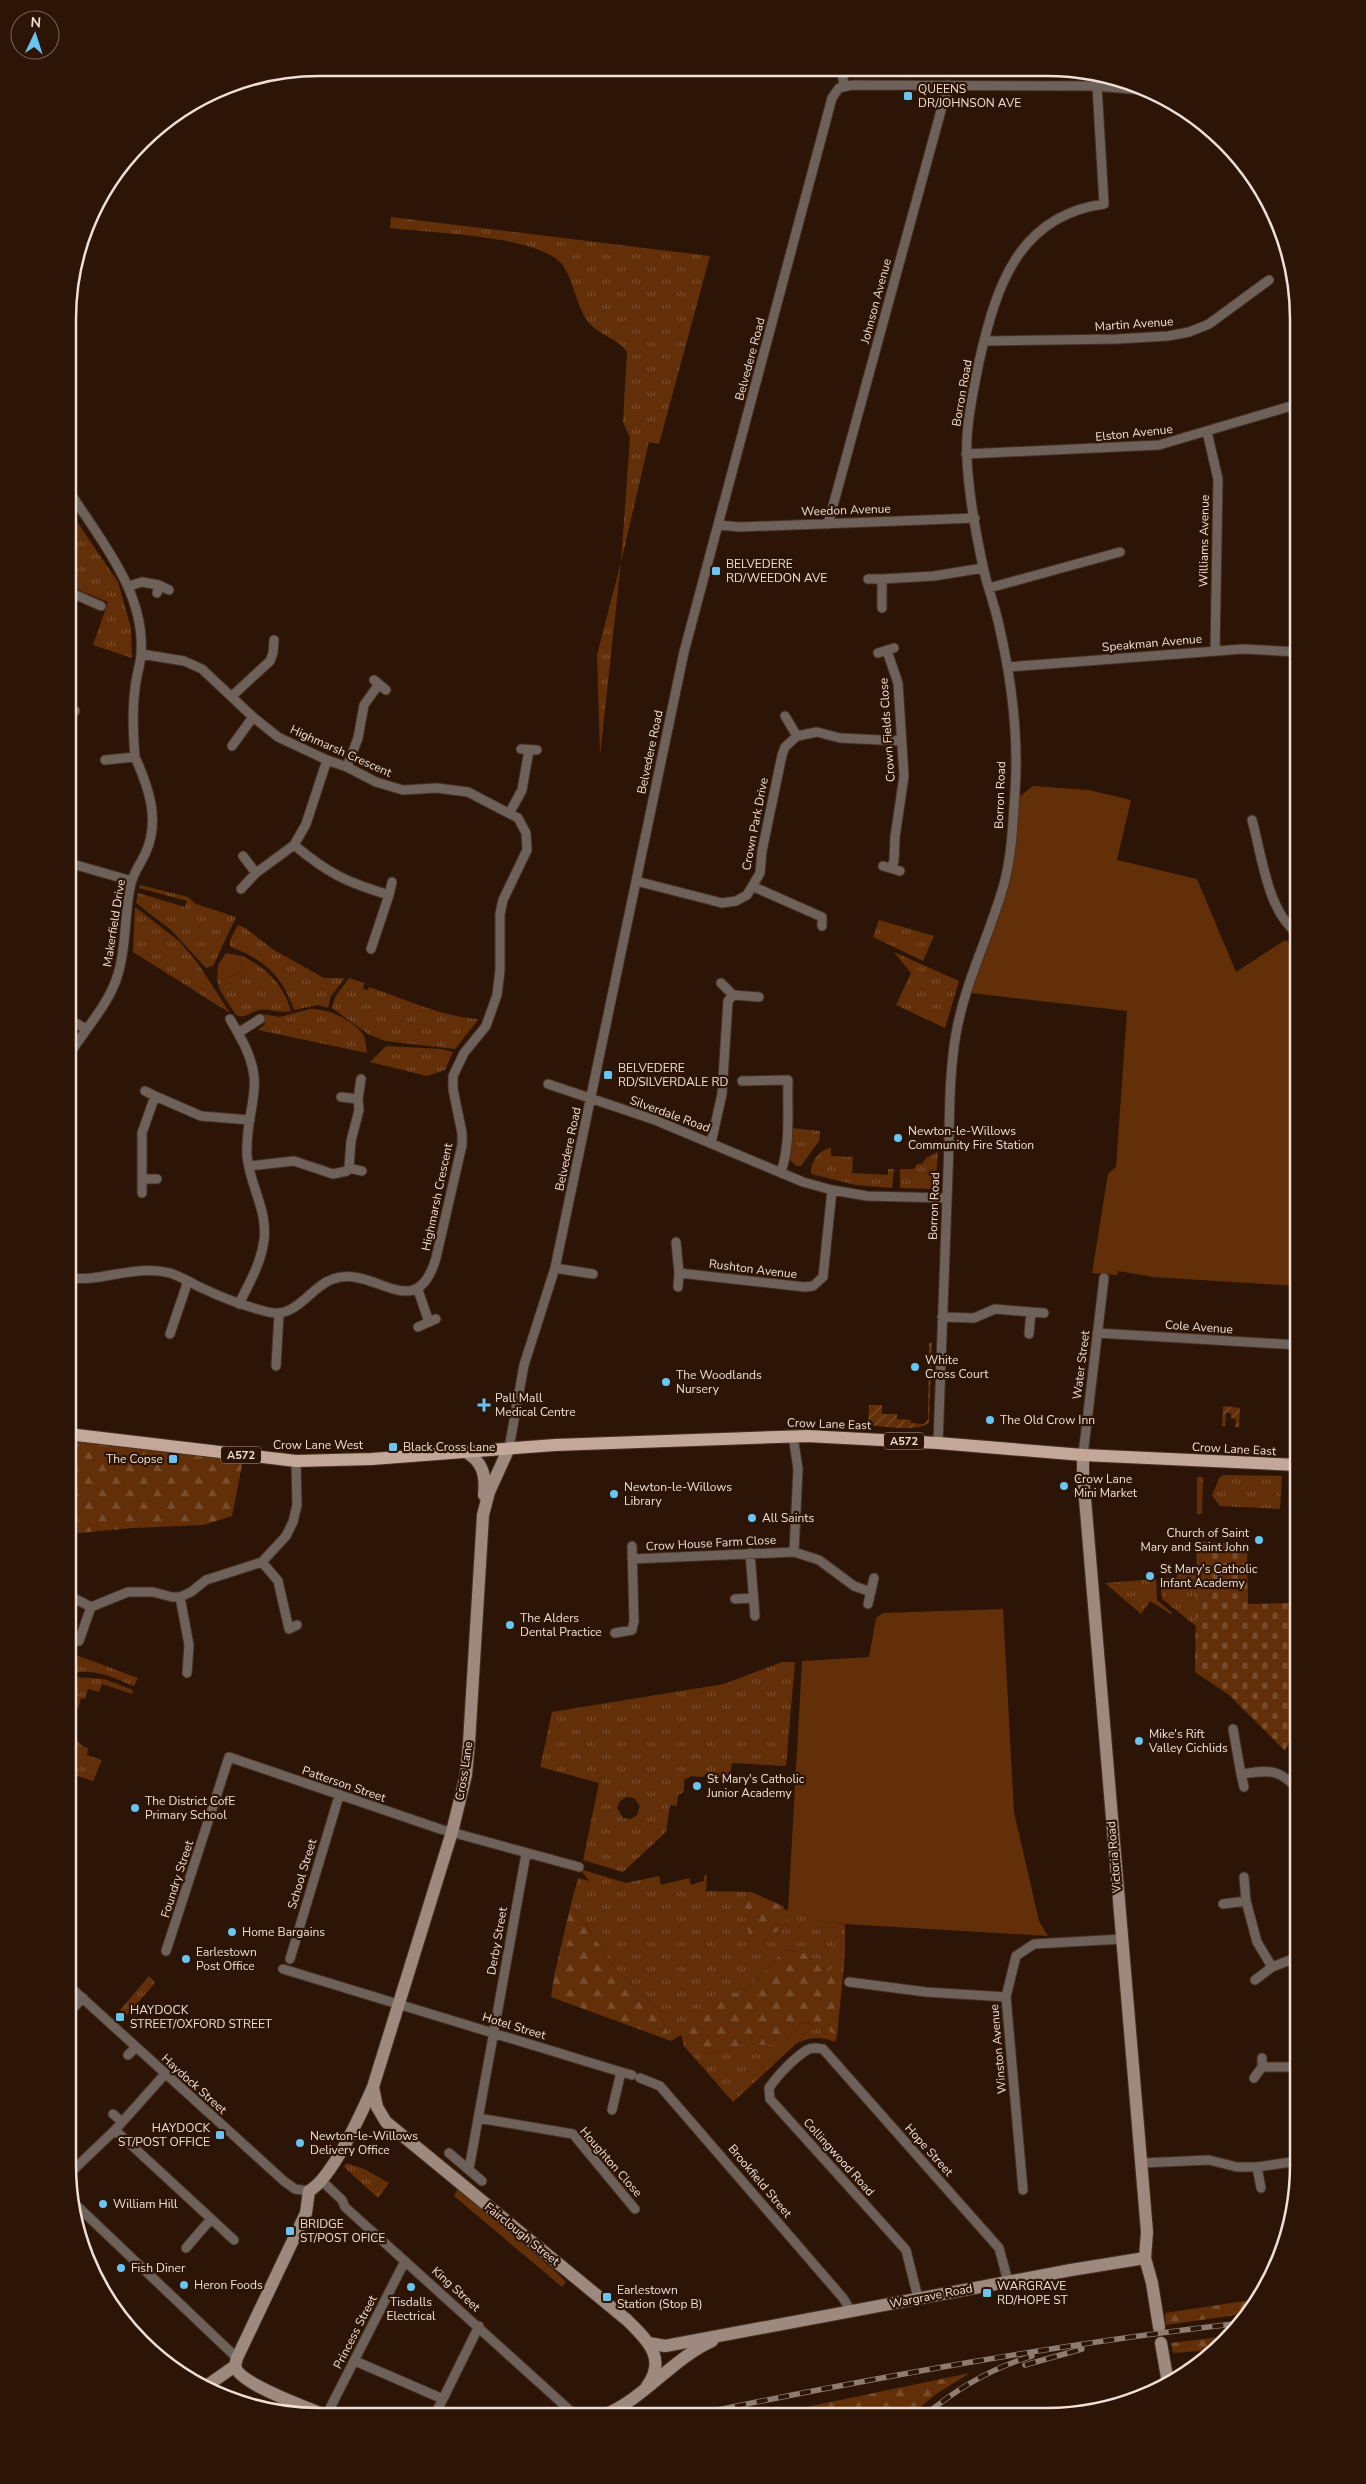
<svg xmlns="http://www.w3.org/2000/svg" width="1366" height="2484" font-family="'Nunito Sans',sans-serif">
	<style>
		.grass { fill: url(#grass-tufts); fill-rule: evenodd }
		.forest { fill: url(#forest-firs) }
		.cemetery { fill: url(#cemetery-stones) }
		.park { fill: #622f09 }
		.garden { fill: url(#garden-furrows) }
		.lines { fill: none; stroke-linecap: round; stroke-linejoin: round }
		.street-casing { stroke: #473123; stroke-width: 11 }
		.secondary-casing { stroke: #473123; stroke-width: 14 }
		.primary-casing { stroke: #473123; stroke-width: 14 }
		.street { stroke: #6e615a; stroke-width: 9 }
		.secondary { stroke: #9e897e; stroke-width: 12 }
		.primary { stroke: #c3a899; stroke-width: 12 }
		.rail-casing { stroke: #8f7b6f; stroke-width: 5.5 }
		.rail { stroke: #2c1506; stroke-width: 4; stroke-dasharray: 11; stroke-linecap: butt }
		.poi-dot { fill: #68c4f0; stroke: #2c1506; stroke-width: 2 }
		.labels { text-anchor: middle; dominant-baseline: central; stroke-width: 4.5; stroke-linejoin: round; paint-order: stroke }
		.shield { fill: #2c1506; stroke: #b5a298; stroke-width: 1 }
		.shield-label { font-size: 11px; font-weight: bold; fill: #f0dfd6 }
		.poi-label { font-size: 12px; fill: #f0dfd6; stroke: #2c1506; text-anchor: start }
		.street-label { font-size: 12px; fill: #f0dfd6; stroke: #2c1506 }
		.rim { fill: none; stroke: #f0dfd6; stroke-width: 2.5 }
	</style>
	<defs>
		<pattern id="grass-tufts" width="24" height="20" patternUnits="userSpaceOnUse" patternTransform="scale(1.25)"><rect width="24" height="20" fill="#622f09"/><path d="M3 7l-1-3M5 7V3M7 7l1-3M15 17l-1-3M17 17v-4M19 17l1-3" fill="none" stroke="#794d2c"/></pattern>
		<pattern id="forest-firs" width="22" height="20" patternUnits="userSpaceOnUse" patternTransform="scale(1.25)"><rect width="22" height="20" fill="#622f09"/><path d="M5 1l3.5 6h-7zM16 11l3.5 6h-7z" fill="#794d2c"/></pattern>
		<pattern id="cemetery-stones" width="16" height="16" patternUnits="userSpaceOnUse" patternTransform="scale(1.25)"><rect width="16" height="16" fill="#622f09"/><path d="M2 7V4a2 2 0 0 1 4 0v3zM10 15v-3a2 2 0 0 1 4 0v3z" fill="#794d2c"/></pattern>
		<pattern id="garden-furrows" width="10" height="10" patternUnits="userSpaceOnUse" patternTransform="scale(1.25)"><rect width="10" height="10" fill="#622f09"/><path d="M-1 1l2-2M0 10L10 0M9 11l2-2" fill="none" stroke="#794d2c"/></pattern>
	</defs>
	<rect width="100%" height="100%" fill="#2c1506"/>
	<!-- grass -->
	<path class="grass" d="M391 217 710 256 659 444 649 442 621 562 600 756 597 655 621 562 630 438 623 422 627 352C618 338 598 336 586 319 577 305 571 274 561 263 534 235 430 233 390 228Z
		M69 510 118 582 131 628 132 658 93 645 108 602 69 586Z
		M140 885 188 897 196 904 236 917 213 966 206 968 171 930 136 903 138 893 185 907 187 901 139 888Z
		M135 907 179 941 197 962 230 1013 133 952Z
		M879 920 934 936 923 961 873 937Z
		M238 925 245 928 274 950 324 978H345L331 996 328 1008 318 1005 294 1010C286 986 274 969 251 956 244 952 237 950 230 946V940Z
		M894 952 959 981 945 1028 896 1005 911 973Z
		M242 956C267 968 283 984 291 1011 278 1014 268 1008 259 1010 250 1012 245 1019 236 1015L221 992 217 981 240 973Z
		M349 978 364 983 363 989 368 990 369 987C403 998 444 1018 479 1019L455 1049 385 1041 368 1034 332 1008 335 997Z
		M310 1009C328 1008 352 1020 363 1034 366 1039 366 1048 367 1053L258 1030 265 1024 262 1014 280 1017Z
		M386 1046 441 1049 453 1052 445 1070 427 1076 370 1062Z
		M792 1128 820 1131 819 1141 801 1166H796L790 1160Z
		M831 1148V1156L853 1157 852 1173 888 1175V1169H894L892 1188 856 1185 811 1174C810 1163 819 1149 831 1148Z
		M938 1152 935 1189 900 1188V1169H914L917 1164H922L926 1158Z
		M1224 1475 1282 1476 1280 1509 1220 1506 1212 1496 1219 1478Z
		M1197 1477H1203L1202 1513 1197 1515Z
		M1197 1569 1196 1626 1162 1599 1160 1579 1177 1577V1570Z
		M1156 1579 1157 1600 1172 1613 1171 1614 1150 1601 1141 1614 1105 1583Z
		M68 1652 138 1678 134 1686C114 1678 90 1666 68 1675Z
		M782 1662H795L786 1766 732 1763 729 1779 714 1778 713 1775 706 1774 702 1777 691 1776 684 1780V1792L678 1795 677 1806 670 1805 666 1832 623 1872 583 1860 599 1783 540 1767 552 1712 724 1684ZM626 1797 634 1798 640 1806 637 1815 631 1819 623 1818 617 1808 620 1801Z
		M75 1677 104 1679 133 1690 132 1694 102 1684 99 1692 88 1689 85 1699 81 1698 78 1709 68 1705V1698L74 1689 69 1680Z
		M68 1709 76 1712 70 1727C75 1736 78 1746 88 1748L87 1755 102 1760 93 1781 68 1773Z
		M580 1869 626 1883 659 1876 661 1885 689 1878 691 1885 704 1881V1876L707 1874 706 1891 751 1892 742 1908 789 1924 784 1909 825 1922 845 1924V1954L827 1975 805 1953 785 1950 741 1994 703 2055 741 2045H783L802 2022 822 2027 837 2036 835 2042C820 2036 812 2037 797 2043L733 2102 684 2046 681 2035 671 2041 658 2009 616 1969 571 1904 578 1878 589 1881Z
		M149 1976 155 1983 127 2015 120 2010Z
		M346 2163 364 2169 389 2183 378 2198 344 2167Z
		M458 2188 556 2272 566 2282 562 2287 454 2196Z"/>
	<!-- forest -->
	<path class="forest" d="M68 1440 243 1460 232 1516 204 1525 133 1528 68 1534Z
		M751 1892 783 1906 789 1924 776 1932 750 1938 742 1908Z
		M571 1904 616 1969 658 2009 671 2041 551 1997 554 1976Z
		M785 1950 805 1953 827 1974 845 1954 837 2036 822 2027 802 2022 783 2045H742L703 2055 682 2035 694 2014 720 1990 741 1994Z
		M1258 2299 1250 2313 1166 2325 1165 2313Z
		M1228 2336 1213 2350 1173 2353 1171 2343Z
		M970 2373 936 2394 910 2416H763Z"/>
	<!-- cemetery -->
	<path class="cemetery" d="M1197 1541 1247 1545 1248 1604 1296 1603 1290 1740 1285 1751 1229 1695 1195 1672Z"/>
	<!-- park -->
	<path class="park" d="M1033 786 1089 790 1131 800 1117 860 1197 879 1236 972 1285 940 1298 946V1286L1153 1277 1118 1271 1117 1275 1092 1273 1108 1174 1116 1167 1127 1011 971 993 1008 890 1019 797Z
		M226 953 242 956 240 973 217 981 218 965Z
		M1003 1609 1014 1812 1039 1921 1048 1936 845 1924 825 1922 788 1911 802 1661 869 1657 876 1618 883 1613Z"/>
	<!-- garden -->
	<path class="garden" d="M929 1343H932L929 1422C920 1433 882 1426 868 1425L869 1405H882V1414H897V1419L911 1420V1423L924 1424 928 1419Z
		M1223 1406 1240 1408 1239 1427H1235L1236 1419 1231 1418V1413H1226L1225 1426H1222Z"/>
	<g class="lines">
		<defs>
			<path id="street" d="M842 71 844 86
				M984 341 1117 339 1168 336 1189 332 1209 324 1269 280
				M1207 432 1218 479 1215 651
				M966 454 1159 445 1298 404
				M69 491C101 541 146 593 141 655 140 666 136 677 135 689 132 712 133 734 135 757
				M828 524 948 85
				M718 525 740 527 975 518
				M868 579H882
				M129 586 142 582 159 585
				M989 588 1120 552
				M69 592 101 606
				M157 593 159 585 169 590
				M882 608V579L934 576 983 568
				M887 651 898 683 904 776 895 837 894 861 891 868
				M878 653 894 648
				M1008 667 1243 649 1298 652
				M374 680 386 690
				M232 696 270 661 273 653 274 640
				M69 709 75 711
				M797 736 817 732 840 738 901 741
				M232 746 253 717
				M521 749 537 750
				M347 767 358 738 364 705 379 684
				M510 812 522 790 529 750
				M1252 820C1262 855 1267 911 1298 934
				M294 845C329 874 346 882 389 895L371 949
				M243 856 256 873 294 845 306 824 327 760
				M69 863 132 881
				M883 866 900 871
				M636 881 722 903 736 901 747 895 760 873 762 851 782 755 785 747 797 736 785 716
				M754 887 822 917V926
				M241 889 256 873
				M389 895 392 882
				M721 983 733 995 759 997
				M69 1019 86 1029
				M230 1019 238 1033
				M69 1055C85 1029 110 1003 118 974 127 945 124 913 131 883 134 872 141 863 146 852 160 820 149 788 135 757L105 760
				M742 1081 788 1080C787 1110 791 1143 781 1172
				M548 1084 655 1120 803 1182 832 1190 867 1196 947 1198
				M155 1096 201 1116 250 1120
				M341 1097 358 1099 361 1079
				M711 1143 722 1094 728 1001 733 995
				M249 1166 294 1161 333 1174 347 1171 349 1168 362 1171
				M349 1168 351 1141 359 1110 358 1099
				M142 1179V1133L155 1096 145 1091
				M142 1193V1179H157
				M676 1242 679 1273 805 1287 813 1286 823 1277 832 1190
				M555 1268 593 1274
				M69 1278C103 1282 135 1264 170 1273 182 1277 193 1284 204 1289 221 1297 239 1304 257 1309 264 1311 273 1314 279 1313 300 1311 314 1285 333 1279 374 1264 416 1327 436 1258L462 1145V1133L453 1089V1076L464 1053 486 1026 497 995 500 970V914L503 900 527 850 526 833 518 818 468 792 437 788 403 790 376 782 347 767 327 760 278 737 253 717 202 669 184 661 141 654
				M678 1287 679 1273
				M418 1290 429 1322 436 1319
				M239 1304C249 1283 261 1264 264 1240 268 1210 249 1184 247 1155 245 1102 270 1088 238 1033L260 1019
				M1031 1312 1044 1313
				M942 1317 974 1318 995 1309 1031 1312 1029 1334
				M418 1327 429 1322
				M1097 1333 1298 1345
				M170 1334 188 1281
				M276 1366 279 1314
				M938 1443C941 1353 945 1263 948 1172 950 1127 948 1079 956 1034 965 981 990 935 1004 884 1012 854 1013 822 1015 792 1019 736 1011 676 998 621 994 604 988 588 984 571 976 535 969 496 967 460 965 427 973 393 979 362 996 288 1017 216 1104 204L1097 86
				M509 1448 524 1365 555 1268 684 652 832 98 839 88 852 85 1097 86 1152 91
				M1083 1455 1104 1278
				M794 1552 819 1560 854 1586 871 1592
				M750 1553 755 1616
				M632 1559 794 1552 798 1469 793 1436
				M262 1562 278 1581 289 1629 297 1625
				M68 1595 91 1607
				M180 1597 191 1592 206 1580 262 1562 286 1536 293 1522 297 1505 296 1461
				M735 1599 753 1598
				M868 1604 874 1578
				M615 1633 632 1630 634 1621 632 1546
				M79 1641 91 1607 128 1592H153L172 1597H180L189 1645 187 1673
				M1233 1729 1241 1774
				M1244 1787 1241 1774C1268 1770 1280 1768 1298 1790
				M1246 1901 1257 1942 1272 1967
				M1223 1904 1246 1901 1244 1877
				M166 1951 229 1757 440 1829 579 1867
				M290 1959 339 1796
				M283 1969 621 2072 612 2110
				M1255 1980 1272 1967 1298 1957
				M849 1982 926 1992 1006 1997
				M68 1985 285 2182 295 2189 309 2191
				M74 2007 83 1998
				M128 2055 136 2047
				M1262 2067H1290L1298 2063
				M621 2072 632 2075
				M640 2078 660 2086 843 2298 851 2311
				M1254 2078 1262 2067V2058
				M113 2114 122 2122
				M478 2118 573 2134 635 2209
				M115 2130 234 2240
				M449 2153 482 2181
				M1142 2163 1209 2160 1237 2167H1257L1261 2188
				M1257 2167 1298 2161
				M469 2169 526 1854
				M69 2174 115 2130 165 2074
				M322 2181 342 2200 345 2207 575 2415
				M1023 2190 1006 1997 1016 1956 1034 1944 1122 1939
				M74 2203 237 2358
				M186 2248 211 2219
				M918 2298 906 2250 770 2099 769 2088C777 2076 795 2057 807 2050 812 2047 817 2048 823 2049L999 2248 1008 2281
				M115 2309 170 2367
				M355 2361 443 2399
				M289 2414 294 2401
				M327 2414 405 2261
				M435 2415 479 2326"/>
			<path id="secondary" d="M464 1451C483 1461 486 1475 484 1495
				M1083 1455V1475L1147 2232 1145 2258 1152 2283 1159 2327
				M373 2087 377 2107 386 2122 627 2320C646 2339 668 2358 647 2386
				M649 2343 665 2346 1071 2270 1145 2258
				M1161 2343 1168 2383
				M235 2366 237 2358 306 2213 309 2191C332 2178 362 2112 373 2087L452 1832 466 1775 469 1743 483 1515 489 1492 509 1448
				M235 2366C239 2384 304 2406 322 2414
				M205 2387 235 2366
				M604 2415C644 2399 672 2359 712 2341"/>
			<path id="primary" d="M68 1434 296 1461 372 1459 555 1445 807 1436 938 1443 1083 1455 1298 1465"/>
		</defs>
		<!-- street casing -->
		<use href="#street" class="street-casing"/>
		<!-- secondary casing -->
		<use href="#secondary" class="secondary-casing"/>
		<!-- primary casing -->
		<use href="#primary" class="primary-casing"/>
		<!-- street -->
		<use href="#street" class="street"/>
		<!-- secondary -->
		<use href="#secondary" class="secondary"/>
		<!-- primary -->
		<use href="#primary" class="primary"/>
		<defs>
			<path id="rail" d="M1025 2365 1082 2349
				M692 2415C874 2378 1056 2344 1242 2323
				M924 2416C956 2389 992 2368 1032 2356"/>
		</defs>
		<!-- rail casing -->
		<use href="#rail" class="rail-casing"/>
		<!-- rail -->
		<use href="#rail" class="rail"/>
	</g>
	<!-- markers -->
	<g class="poi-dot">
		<rect x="903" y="91" width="10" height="10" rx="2.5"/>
		<rect x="711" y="566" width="10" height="10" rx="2.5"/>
		<rect x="603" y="1070" width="10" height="10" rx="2.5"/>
		<circle cx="898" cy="1138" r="5"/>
		<circle cx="915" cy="1367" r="5"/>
		<circle cx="666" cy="1382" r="5"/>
		<path d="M481.5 1397.5h5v5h5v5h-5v5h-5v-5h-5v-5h5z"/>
		<circle cx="990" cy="1420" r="5"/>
		<rect x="388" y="1442" width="10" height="10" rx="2.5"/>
		<rect x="168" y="1454" width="10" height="10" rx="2.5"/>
		<circle cx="1064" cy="1486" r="5"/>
		<circle cx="614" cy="1494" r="5"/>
		<circle cx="752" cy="1518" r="5"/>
		<circle cx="1259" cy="1540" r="5"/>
		<circle cx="1150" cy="1576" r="5"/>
		<circle cx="510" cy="1625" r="5"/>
		<circle cx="1139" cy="1741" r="5"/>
		<circle cx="697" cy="1786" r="5"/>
		<circle cx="135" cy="1808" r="5"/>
		<circle cx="232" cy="1932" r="5"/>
		<circle cx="186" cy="1959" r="5"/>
		<rect x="115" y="2012" width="10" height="10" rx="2.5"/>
		<rect x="215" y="2130" width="10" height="10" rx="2.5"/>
		<circle cx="300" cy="2143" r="5"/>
		<circle cx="103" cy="2204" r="5"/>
		<rect x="285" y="2226" width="10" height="10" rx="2.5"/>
		<circle cx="121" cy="2268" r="5"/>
		<circle cx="184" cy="2285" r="5"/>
		<circle cx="411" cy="2287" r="5"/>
		<rect x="982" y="2288" width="10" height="10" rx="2.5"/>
		<rect x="602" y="2292" width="10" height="10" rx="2.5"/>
	</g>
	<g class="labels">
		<!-- shield labels -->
		<g class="shield">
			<rect x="884" y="1432.5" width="40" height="17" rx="4"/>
			<rect x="221" y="1446.5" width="40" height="17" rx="4"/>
		</g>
		<g class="shield-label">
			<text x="904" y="1441">A572</text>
			<text x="241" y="1455">A572</text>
		</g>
		<!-- poi labels -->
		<g class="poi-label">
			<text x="918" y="89">QUEENS<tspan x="918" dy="14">DR/JOHNSON AVE</tspan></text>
			<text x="726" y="564">BELVEDERE<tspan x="726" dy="14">RD/WEEDON AVE</tspan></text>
			<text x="618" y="1068">BELVEDERE<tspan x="618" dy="14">RD/SILVERDALE RD</tspan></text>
			<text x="908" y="1131">Newton-le-Willows<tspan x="908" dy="14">Community Fire Station</tspan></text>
			<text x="925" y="1360">White<tspan x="925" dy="14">Cross Court</tspan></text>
			<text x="676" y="1375">The Woodlands<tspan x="676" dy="14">Nursery</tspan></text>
			<text x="495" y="1398">Pall Mall<tspan x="495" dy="14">Medical Centre</tspan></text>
			<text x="1000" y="1420">The Old Crow Inn</text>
			<text x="403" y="1447">Black Cross Lane</text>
			<text x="163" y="1459" text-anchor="end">The Copse</text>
			<text x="1074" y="1479">Crow Lane<tspan x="1074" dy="14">Mini Market</tspan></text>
			<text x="624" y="1487">Newton-le-Willows<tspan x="624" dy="14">Library</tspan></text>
			<text x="762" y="1518">All Saints</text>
			<text x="1249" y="1533" text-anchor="end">Church of Saint<tspan x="1249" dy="14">Mary and Saint John</tspan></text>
			<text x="1160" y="1569">St Mary's Catholic<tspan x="1160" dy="14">Infant Academy</tspan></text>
			<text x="520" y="1618">The Alders<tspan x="520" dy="14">Dental Practice</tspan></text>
			<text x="1149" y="1734">Mike's Rift<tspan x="1149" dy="14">Valley Cichlids</tspan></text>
			<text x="707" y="1779">St Mary's Catholic<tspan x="707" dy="14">Junior Academy</tspan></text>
			<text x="145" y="1801">The District CofE<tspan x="145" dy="14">Primary School</tspan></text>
			<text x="242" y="1932">Home Bargains</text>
			<text x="196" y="1952">Earlestown<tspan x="196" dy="14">Post Office</tspan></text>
			<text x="130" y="2010">HAYDOCK<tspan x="130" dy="14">STREET/OXFORD STREET</tspan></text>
			<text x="210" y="2128" text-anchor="end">HAYDOCK<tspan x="210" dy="14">ST/POST OFFICE</tspan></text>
			<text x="310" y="2136">Newton-le-Willows<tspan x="310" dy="14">Delivery Office</tspan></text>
			<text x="113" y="2204">William Hill</text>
			<text x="300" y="2224">BRIDGE<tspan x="300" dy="14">ST/POST OFICE</tspan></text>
			<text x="131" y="2268">Fish Diner</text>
			<text x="194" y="2285">Heron Foods</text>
			<text x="997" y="2286">WARGRAVE<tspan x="997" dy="14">RD/HOPE ST</tspan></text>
			<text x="617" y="2290">Earlestown<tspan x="617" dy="14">Station (Stop B)</tspan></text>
			<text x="411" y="2302" text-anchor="middle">Tisdalls<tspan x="411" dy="14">Electrical</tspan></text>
		</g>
		<!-- street labels -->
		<g class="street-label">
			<text transform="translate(876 301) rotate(-75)">Johnson Avenue</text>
			<text transform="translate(1134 324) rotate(-4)">Martin Avenue</text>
			<text transform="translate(750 359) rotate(-75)">Belvedere Road</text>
			<text transform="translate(962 393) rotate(-80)">Borron Road</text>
			<text transform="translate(1134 433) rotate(-6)">Elston Avenue</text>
			<text transform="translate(846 510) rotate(-2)">Weedon Avenue</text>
			<text transform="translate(1204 541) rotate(-89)">Williams Avenue</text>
			<text transform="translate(1152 643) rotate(-5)">Speakman Avenue</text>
			<text transform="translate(887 730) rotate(-94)">Crown Fields Close</text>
			<text transform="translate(341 751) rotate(24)">Highmarsh Crescent</text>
			<text transform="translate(650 752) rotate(-78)">Belvedere Road</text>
			<text transform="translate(1000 795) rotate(-88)">Borron Road</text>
			<text transform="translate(755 824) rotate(-79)">Crown Park Drive</text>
			<text transform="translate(114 923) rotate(-81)">Makerfield Drive</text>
			<text transform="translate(670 1114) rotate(20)">Silverdale Road</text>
			<text transform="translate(568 1149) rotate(-78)">Belvedere Road</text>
			<text transform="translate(437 1197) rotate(-78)">Highmarsh Crescent</text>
			<text transform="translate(934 1206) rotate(-88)">Borron Road</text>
			<text transform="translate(753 1269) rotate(7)">Rushton Avenue</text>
			<text transform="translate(1199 1327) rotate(4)">Cole Avenue</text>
			<text transform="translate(1081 1365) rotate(-83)">Water Street</text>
			<text transform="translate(829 1424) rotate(2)">Crow Lane East</text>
			<text x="318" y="1445">Crow Lane West</text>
			<text transform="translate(1234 1449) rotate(3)">Crow Lane East</text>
			<text transform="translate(711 1543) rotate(-3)">Crow House Farm Close</text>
			<text transform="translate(464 1771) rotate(-81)">Cross Lane</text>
			<text transform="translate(344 1784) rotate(19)">Patterson Street</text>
			<text transform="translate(1114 1857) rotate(-95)">Victoria Road</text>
			<text transform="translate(302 1874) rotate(-73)">School Street</text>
			<text transform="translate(177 1879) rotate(-72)">Foundry Street</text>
			<text transform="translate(497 1941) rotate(-80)">Derby Street</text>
			<text transform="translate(514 2026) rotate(17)">Hotel Street</text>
			<text transform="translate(998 2049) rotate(-95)">Winston Avenue</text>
			<text transform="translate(194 2084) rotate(42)">Haydock Street</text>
			<text transform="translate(929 2150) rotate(48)">Hope Street</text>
			<text transform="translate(839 2157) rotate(48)">Collingwood Road</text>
			<text transform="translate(611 2162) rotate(49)">Houghton Close</text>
			<text transform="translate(760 2181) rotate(50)">Brookfield Street</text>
			<text transform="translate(522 2234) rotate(39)">Fairclough Street</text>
			<text transform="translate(456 2289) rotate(42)">King Street</text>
			<text transform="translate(931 2296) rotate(-11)">Wargrave Road</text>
			<text transform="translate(355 2332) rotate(-63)">Princess Street</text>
		</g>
	</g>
	<!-- crop -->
	<path d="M0 0H1366V2484H0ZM319 76H1047A243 243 0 0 1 1290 319V2165A243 243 0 0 1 1047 2408H319A243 243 0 0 1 76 2165V319A243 243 0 0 1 319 76Z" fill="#2c1506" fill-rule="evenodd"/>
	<path class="rim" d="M319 76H1047A243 243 0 0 1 1290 319V2165A243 243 0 0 1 1047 2408H319A243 243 0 0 1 76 2165V319A243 243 0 0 1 319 76Z"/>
	<!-- north arrow -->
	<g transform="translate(35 35) rotate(4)"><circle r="24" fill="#2c1506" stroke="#7a6659"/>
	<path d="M0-4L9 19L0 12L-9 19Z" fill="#68c4f0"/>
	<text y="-8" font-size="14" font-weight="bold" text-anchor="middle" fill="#f0dfd6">N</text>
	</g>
</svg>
